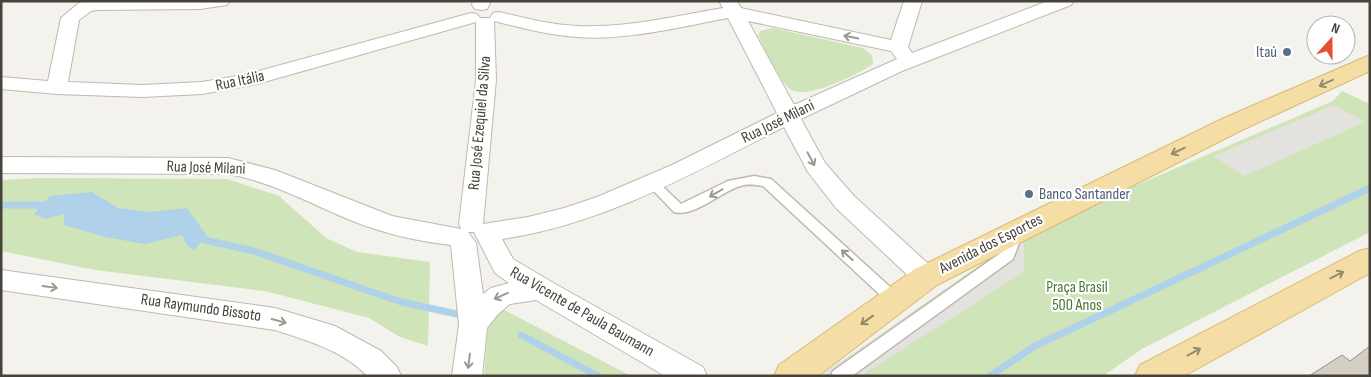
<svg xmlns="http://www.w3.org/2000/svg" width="1371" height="377" font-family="'Sofia Sans Condensed',sans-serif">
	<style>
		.green { fill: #d0e4b9 }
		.parking { fill: #e3e2df }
		.water { fill: #afd1e9 }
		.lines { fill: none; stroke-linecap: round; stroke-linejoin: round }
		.stream { stroke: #afd1e9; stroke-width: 7 }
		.building { fill: #d5cec2; stroke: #959088 }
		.service-casing { stroke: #bfb9af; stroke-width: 3 }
		.minor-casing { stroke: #bfb9af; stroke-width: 2 }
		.primary-casing { stroke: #d8bc76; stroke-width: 2 }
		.service { fill: #fff; fill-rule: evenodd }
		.minor { fill: #fff; fill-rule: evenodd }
		.primary { fill: #f4dea5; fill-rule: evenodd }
		.oneway { stroke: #9a9893 }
		.oneway2 { stroke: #95896a }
		.service-dot { fill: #5c6f8a; stroke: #fff; stroke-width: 2 }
		.labels { text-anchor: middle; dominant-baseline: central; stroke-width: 4.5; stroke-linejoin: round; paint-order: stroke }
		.service-label { font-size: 16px; fill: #4e5e75; stroke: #fff; text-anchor: end }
		.street-label { font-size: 16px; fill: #48433a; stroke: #fff }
		.park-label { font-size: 16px; fill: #4b7433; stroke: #fff }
	</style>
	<rect width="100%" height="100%" fill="#f4f2ec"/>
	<!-- green -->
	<path class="green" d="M773 28 863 48 872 55 873 64C859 74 805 101 790 89 780 82 765 48 758 36L760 31Z
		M1342 91 1370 104V232L1142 349 1103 376H821L1027 232 1333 101Z
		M37 178 227 179 279 196 326 238 357 252 430 262 428 346 400 337 369 318 265 291 95 270 1 251V180Z
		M504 310 631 376H484L488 327 492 314Z"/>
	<!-- parking -->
	<path class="parking" d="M1334 105 1365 122 1244 176 1214 156Z
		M1024 239V272L861 376H819Z"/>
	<!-- water -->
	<path class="water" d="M92 192 118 208 150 212 187 208 207 236 194 250 186 244 182 235 145 244 105 237 64 225V214L45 219 34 214 50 196Z"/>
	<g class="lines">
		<!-- stream -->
		<path class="stream" d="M1 205H50
			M196 238 254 251 401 302 457 314
			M521 335 598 376
			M990 376 1033 347 1370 188"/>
	</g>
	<!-- building -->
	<path class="building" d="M1370 346V376H1309L1342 355 1350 361Z"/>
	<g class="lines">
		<defs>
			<path id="service" d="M754 176 771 179 900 296 902 300 900 304 895 306 890 304 763 186C757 185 750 184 744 185 723 189 695 218 674 212L647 184 653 180 657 181 681 204 728 181Z
				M1017 225 1022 227 1024 230 1013 259 852 376H831L833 371 1002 252 1012 227Z"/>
			<path id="minor" d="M87 1H230L227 5 200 9 96 10 91 11 79 20 68 82 142 85 202 82 248 74 471 13 477 14 480 18H490L493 13 499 12C525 18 551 25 578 26 627 28 675 16 723 8L719 1H737L741 8 891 40 904 1H922L908 47 912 53 1048 1H1074L1071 5 902 71 801 119 825 163 854 196 935 270 939 277 935 284 926 287 917 284 836 208 808 172 784 127C693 173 604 224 502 239L513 259 550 281 703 367 707 376H665L536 300 510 304 498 314 487 328 482 376H452L459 325 451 245C416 241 382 233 350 220 309 203 272 182 228 174L1 173V157L228 158 275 170 392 216 461 229 459 224 476 80V22L257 84 202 94 142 97 57 94 1 89V77L48 81 61 18 79 3ZM728 18 777 113 672 165 597 197 564 208 528 217 483 224 496 80 494 21C521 28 548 35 576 37 626 41 679 27 728 18ZM748 21 891 51 897 59 794 105ZM468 232H474L495 273 509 283 491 288 483 294 476 243Z
				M473 1H491L487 9 481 10 475 9 472 5Z
				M1 270 275 308 335 326 381 351 397 367 401 376H367C345 351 305 340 275 330L1 290Z"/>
			<path id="primary" d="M1370 55V71L1242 130 937 285 818 376H774L779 365 915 269 1224 118Z
				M1370 248V273L1184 376H1135L1140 365 1359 251Z"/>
		</defs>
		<!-- service casing -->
		<use href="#service" class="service-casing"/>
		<!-- minor casing -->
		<use href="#minor" class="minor-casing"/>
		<!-- primary casing -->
		<use href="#primary" class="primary-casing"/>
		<!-- service -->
		<use href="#service" class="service"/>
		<!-- minor -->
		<use href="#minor" class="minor"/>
		<!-- primary -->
		<use href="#primary" class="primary"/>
	</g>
	<!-- one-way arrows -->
	<defs><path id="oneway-shaft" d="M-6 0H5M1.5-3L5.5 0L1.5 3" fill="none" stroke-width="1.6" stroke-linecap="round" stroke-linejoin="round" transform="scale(1.25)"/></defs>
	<g class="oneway">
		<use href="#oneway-shaft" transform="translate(851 37) rotate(-168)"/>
		<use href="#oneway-shaft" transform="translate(811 159) rotate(62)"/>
		<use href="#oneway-shaft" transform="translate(716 193) rotate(150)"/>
		<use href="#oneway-shaft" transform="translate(847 255) rotate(-138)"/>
		<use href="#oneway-shaft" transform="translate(50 287) rotate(8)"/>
		<use href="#oneway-shaft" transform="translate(501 296) rotate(156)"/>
		<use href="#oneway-shaft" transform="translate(279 321) rotate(15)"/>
		<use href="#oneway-shaft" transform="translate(469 361) rotate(97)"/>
	</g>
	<g class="oneway2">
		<use href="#oneway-shaft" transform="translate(1326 83) rotate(155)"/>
		<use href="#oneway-shaft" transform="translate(1178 151) rotate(154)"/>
		<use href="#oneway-shaft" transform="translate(1337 275) rotate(-27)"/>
		<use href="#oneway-shaft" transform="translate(867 320) rotate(144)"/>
		<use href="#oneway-shaft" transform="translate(1194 352) rotate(-29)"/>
	</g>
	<!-- markers -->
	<g class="service-dot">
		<circle cx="1287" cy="52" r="5"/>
		<circle cx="1029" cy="194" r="5"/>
	</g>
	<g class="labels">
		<!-- service labels -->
		<g class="service-label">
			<text x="1277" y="52">Itaú</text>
			<text x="1039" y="194" text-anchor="start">Banco Santander</text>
		</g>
		<!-- street labels -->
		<g class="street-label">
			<text transform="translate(240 81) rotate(-12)">Rua Itália</text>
			<text transform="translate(778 122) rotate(-26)">Rua José Milani</text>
			<text transform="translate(480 123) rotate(-85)">Rua José Ezequiel da Silva</text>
			<text transform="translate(206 168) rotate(2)">Rua José Milani</text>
			<text transform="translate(991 244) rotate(-27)">Avenida dos Esportes</text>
			<text transform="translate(201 308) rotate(8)">Rua Raymundo Bissoto</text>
			<text transform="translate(582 312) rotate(30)">Rua Vicente de Paula Baumann</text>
		</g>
		<!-- park labels -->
		<g class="park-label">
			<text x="1077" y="287">Praça Brasil<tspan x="1077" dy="18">500 Anos</tspan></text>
		</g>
	</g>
	<!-- border -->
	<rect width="1371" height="377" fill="none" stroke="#48433a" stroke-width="5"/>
	<!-- north arrow -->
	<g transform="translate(1331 40) rotate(21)"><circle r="24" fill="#ffffff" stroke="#b6b4b0"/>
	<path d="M0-4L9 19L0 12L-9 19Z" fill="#e35034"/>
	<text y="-8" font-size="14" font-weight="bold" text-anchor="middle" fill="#48433a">N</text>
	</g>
</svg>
